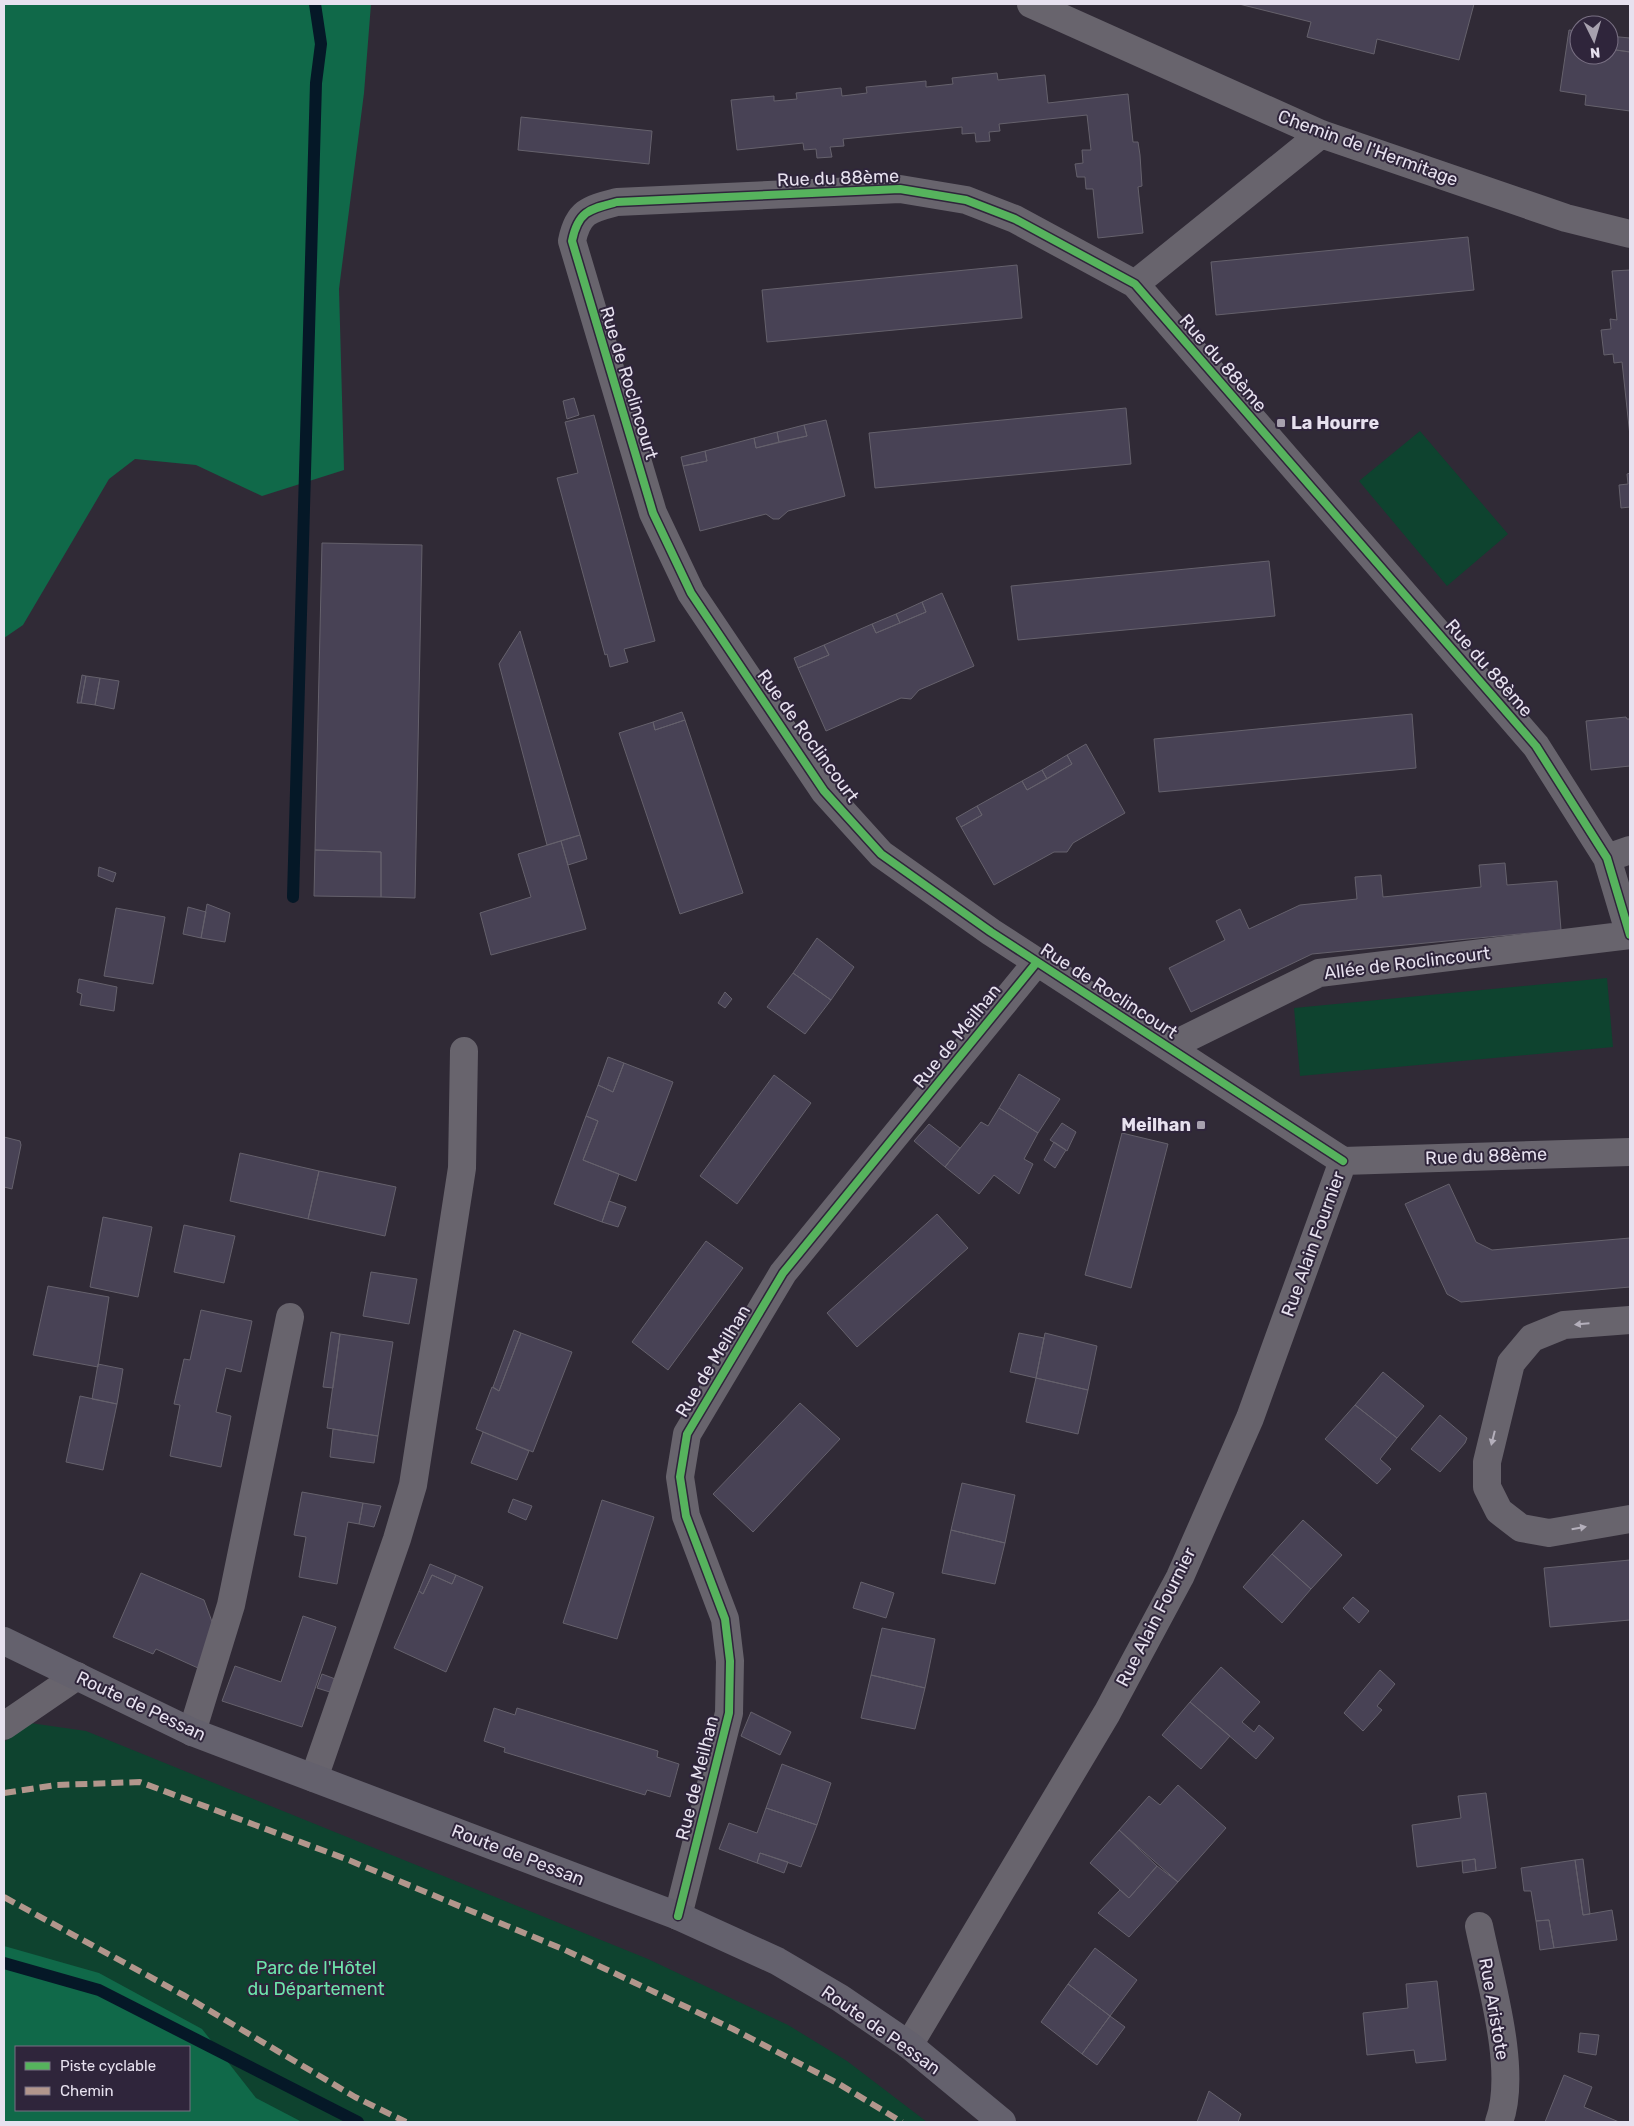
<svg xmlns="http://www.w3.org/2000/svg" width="1634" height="2126" font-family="Rubik,sans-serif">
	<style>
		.green { fill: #0e432f; fill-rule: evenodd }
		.forest { fill: #106949; fill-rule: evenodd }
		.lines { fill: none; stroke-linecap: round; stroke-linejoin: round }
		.stream { stroke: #051827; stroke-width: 12 }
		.building { fill: #484255; stroke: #65616c }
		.minor { stroke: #68646d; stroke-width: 28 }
		.major { stroke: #64616d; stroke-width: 28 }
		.quiet { stroke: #b2968c; stroke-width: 6; stroke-dasharray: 12 6; stroke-linecap: butt }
		.cycleway-casing { stroke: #2f253b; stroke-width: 11 }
		.cycleway { stroke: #56b35d; stroke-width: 8 }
		.oneway { fill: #b4afbb }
		.poi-dot { fill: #a7a1ae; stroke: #2f253b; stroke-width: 2 }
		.labels { text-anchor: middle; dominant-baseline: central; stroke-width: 4; stroke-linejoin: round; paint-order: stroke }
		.street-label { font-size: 18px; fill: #e7e1ef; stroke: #2f253b }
		.poi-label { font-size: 18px; font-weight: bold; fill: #e7e1ef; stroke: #2f253b; text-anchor: start }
		.park-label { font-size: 18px; fill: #6de6ac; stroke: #2f253b }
	</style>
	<rect width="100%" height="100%" fill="#302a36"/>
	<!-- green -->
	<path class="green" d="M1420 431 1508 534 1447 586 1359 481Z
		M1607 978 1613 1047 1300 1076 1294 1008Z
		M30 1723 86 1731 648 1959 788 2025 847 2061 927 2122H4V1742ZM16 2047H189V2110H16Z"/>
	<!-- forest -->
	<path class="forest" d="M4 4H371L364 93 339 289 344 470 262 496 196 465 135 459 109 479 23 625 4 638Z
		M4 1946 99 1973 202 2029 256 2098 302 2122H4ZM16 2047H189V2110H16Z"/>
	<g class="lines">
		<!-- stream -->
		<path class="stream" d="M293 897 316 83 321 44 315 4
			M4 1963 99 1990 358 2122"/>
	</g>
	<!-- building -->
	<path class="building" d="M1239 4H1474L1459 60 1377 39 1374 54 1307 37 1311 22Z
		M1569 30 1579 31V55H1609V49L1630 52V111L1585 105 1586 95 1560 91Z
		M1609 36 1630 38V52L1609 49Z
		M997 73 998 80 1045 75 1048 103 1128 94 1133 142H1138L1140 155 1142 186 1138 187 1143 233 1098 238 1093 189H1086L1085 177H1077L1075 164 1083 163 1082 150H1091L1087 115 999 124 1000 131 989 132 990 141 976 142 975 133 962 134V127L843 139 844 146 830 147 832 157 817 158 816 149 804 150 803 143 737 150 731 100 774 96V101L797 99 796 93 841 88 842 96 867 93 866 87 926 81V87L953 84 952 78Z
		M521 117 652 131 649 164 518 150Z
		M1468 237 1474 290 1216 315 1211 262Z
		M1017 265 1022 318 767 342 762 290Z
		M1630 270V436L1622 362 1614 363 1613 354 1604 355 1601 330 1611 329 1610 319 1617 320 1612 271Z
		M574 398 579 415 567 419 563 401Z
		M1126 408 1131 464 875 488 869 433Z
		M594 415 655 641 624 649 628 662 610 667 607 654 605 655 557 478 578 473 565 422Z
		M826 420 845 496 788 511 779 519H773L766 514 700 531 683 466 707 461 705 451 754 438 756 448 807 436 804 425Z
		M804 425 807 436 779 442 777 432Z
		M777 432 779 442 756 448 754 438Z
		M705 451 707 461 683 466 681 457Z
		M1630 473V510V507L1621 508 1619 485 1628 484 1627 474Z
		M322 543 422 545 415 898 381 897V852L315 850Z
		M1269 561 1275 616 1018 640 1011 586Z
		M942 593 974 666 919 690 911 699 901 698 826 731 798 668 829 655 824 645 872 624 876 633 926 612 922 602Z
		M922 602 926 612 900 623 896 614Z
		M896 614 900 623 876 633 872 624Z
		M520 631 580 835 547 845 499 664Z
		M824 645 829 655 798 668 794 658Z
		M82 675 86 676 81 703H77Z
		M86 676 100 678 95 705 81 703Z
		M100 678 119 681 114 709 95 705Z
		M682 712 685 720 655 730 653 722Z
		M1412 714 1416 768 1159 792 1154 739Z
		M1626 717 1627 719H1630V766L1591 770 1586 721Z
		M685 720 743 893 680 914 619 733 653 722 655 730Z
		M1086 744 1125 813 1073 843 1067 852H1054L994 885 961 827 982 815 977 806 1022 781 1027 790 1072 764 1067 755Z
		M1067 755 1072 764 1047 779 1042 770Z
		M1042 770 1047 779 1027 790 1022 781Z
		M977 806 982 815 961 827 956 818Z
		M580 835 587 859 568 865 561 841Z
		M561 841 586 929 491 955 480 913 531 897 518 854Z
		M315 850 381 852V897L314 896Z
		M1505 863 1507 885 1557 881 1561 930 1312 954 1191 1012 1169 968 1225 940 1216 921 1240 909 1249 929 1300 905 1357 899 1355 877 1381 875 1383 897 1481 887 1479 865Z
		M99 867 116 873 113 882 98 876Z
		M207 904 230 913 225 942 201 938Z
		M188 907 206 912 201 938 183 934Z
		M116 908 165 917 153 984 104 976Z
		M817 938 854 967 831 1000 793 973Z
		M793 973 831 1000 805 1034 767 1007Z
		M79 979 117 987 114 1011 80 1005 82 994 77 992Z
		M725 992 732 999 725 1008 718 1003Z
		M608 1057 624 1063 613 1092 598 1085Z
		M624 1063 673 1082 636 1181 583 1160 598 1121 586 1116 598 1085 613 1092Z
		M1019 1074 1060 1099 1038 1133 999 1108Z
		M774 1075 811 1103 737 1204 700 1176Z
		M999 1108 1038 1133 1024 1159 1033 1164 1019 1194 994 1175 979 1194 945 1167 981 1122 988 1126Z
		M586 1116 598 1121 583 1160 619 1174 602 1222 554 1204Z
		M1062 1123 1076 1132 1067 1151 1050 1140Z
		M929 1124 960 1148 945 1167 914 1141Z
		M1122 1133 1168 1144 1131 1288 1085 1275Z
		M4 1137 20 1141 21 1145 12 1189 4 1187Z
		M1054 1142 1066 1150 1055 1168 1044 1160Z
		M240 1153 319 1171 308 1219 230 1201Z
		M319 1171 396 1187 385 1236 308 1219Z
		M1449 1184 1476 1242 1492 1250 1630 1238V1287L1461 1302 1447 1294 1405 1204Z
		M609 1201 626 1207 618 1227 602 1222Z
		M937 1214 968 1248 857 1347 827 1313Z
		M103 1217 152 1227 138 1297 90 1287Z
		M184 1225 235 1236 224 1283 174 1272Z
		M706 1241 743 1268 668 1370 632 1342Z
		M371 1272 417 1279 409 1324 363 1316Z
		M48 1286 109 1297 98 1367 33 1355Z
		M201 1310 252 1321 241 1372 226 1368 216 1412 231 1416 221 1467 170 1456 180 1405 174 1404 184 1359 190 1360Z
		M514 1330 521 1333 499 1391 493 1387Z
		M331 1332 340 1334 333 1388 323 1387Z
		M521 1333 572 1352 533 1452 476 1429 492 1387 499 1391Z
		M1019 1333 1044 1338 1036 1378 1010 1372Z
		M1045 1333 1097 1346 1088 1390 1036 1378Z
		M340 1334 393 1342 378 1436 327 1428Z
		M98 1364 123 1369 117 1404 92 1399Z
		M1383 1372 1424 1406 1397 1438 1355 1405Z
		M1036 1378 1088 1390 1078 1434 1026 1422Z
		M80 1396 117 1404 103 1470 66 1462Z
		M800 1403 840 1439 753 1532 713 1494Z
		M1355 1405 1397 1438 1380 1459 1391 1469 1377 1484 1325 1439Z
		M1440 1415 1467 1438 1465 1443 1440 1472 1411 1449Z
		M333 1429 378 1436 374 1463 330 1457Z
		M483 1432 529 1451 517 1480 471 1463Z
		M962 1483 1015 1495 1005 1543 951 1530Z
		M302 1492 363 1503 359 1524 348 1522 337 1584 299 1577 306 1537 294 1535Z
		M513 1499 532 1506 526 1520 508 1512Z
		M602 1500 654 1517 617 1639 563 1623Z
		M363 1503 381 1506 374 1527 359 1524Z
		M1303 1520 1342 1555 1311 1589 1272 1554Z
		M951 1530 1005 1543 995 1584 942 1573Z
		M1272 1554 1311 1589 1282 1623 1243 1587Z
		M1630 1560V1620L1550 1627 1544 1568Z
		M430 1564 456 1575 452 1584 432 1575 423 1594 419 1591Z
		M141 1573 204 1600 214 1627 198 1668 156 1649 153 1654 113 1637Z
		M432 1575 452 1584 456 1575 483 1587 446 1672 394 1648 419 1591 423 1594Z
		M861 1582 894 1593 886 1618 853 1608Z
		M1353 1597 1369 1611 1359 1623 1343 1608Z
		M303 1616 336 1627 302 1727 222 1701 235 1666 281 1682Z
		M882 1628 935 1639 925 1688 871 1675Z
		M1221 1667 1260 1702 1242 1722 1254 1732 1259 1725 1274 1738 1256 1759 1190 1702Z
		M1380 1670 1395 1684 1377 1706 1382 1710 1363 1731 1344 1713Z
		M322 1674 338 1680 333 1693 317 1688Z
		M871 1675 925 1688 915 1729 861 1718Z
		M1190 1702 1230 1736 1201 1769 1162 1735Z
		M494 1708 515 1715 517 1708 658 1751 657 1757 679 1764 670 1797 647 1790 645 1795 504 1752 505 1748 484 1741Z
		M751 1712 791 1732 780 1755 741 1736Z
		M782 1764 831 1783 817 1825 766 1808Z
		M1178 1785 1226 1828 1178 1882 1119 1830 1149 1796 1160 1805Z
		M1486 1793 1496 1868 1476 1871 1475 1859 1417 1867 1412 1825 1461 1818 1458 1796Z
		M766 1808 817 1825 801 1867 760 1853 757 1863 719 1849 729 1823 757 1833Z
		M1119 1830 1157 1866 1129 1898 1090 1863Z
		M760 1853 788 1862 784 1873 757 1863Z
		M1475 1859 1476 1871 1463 1873 1462 1861Z
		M1583 1859 1590 1914 1583 1915 1575 1860Z
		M1575 1860 1583 1915 1612 1910 1617 1940 1554 1948 1549 1920 1536 1921 1531 1891H1524L1521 1868Z
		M1157 1866 1178 1882 1129 1937 1098 1913 1120 1890 1129 1898Z
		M1549 1920 1554 1948 1540 1950 1536 1921Z
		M1095 1948 1137 1980 1110 2016 1068 1984Z
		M1437 1981 1446 2060 1416 2063 1414 2050 1367 2055 1363 2013 1408 2008 1406 1984Z
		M1068 1984 1110 2016 1082 2054 1041 2022Z
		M1110 2016 1125 2027 1097 2065 1082 2054Z
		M1580 2033 1599 2035 1596 2055 1578 2052Z
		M1564 2075 1592 2087 1584 2107 1619 2122H1545Z
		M1209 2091 1241 2114 1238 2122H1197Z"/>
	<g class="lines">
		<!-- minor -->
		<path class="minor" d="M1031 4 1321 134 1566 218 1630 234
			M1135 284 1321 134
			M1607 858 1630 850
			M1169 1047 1319 973 1630 935
			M1343 1161 991 932 881 854 824 791 691 593 653 513 572 241C578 211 590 209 617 202L900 189 966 200 1015 219 1135 284 1536 746 1607 858 1630 935
			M1343 1161 1630 1152
			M1630 1320 1564 1325 1532 1338 1511 1363 1487 1462V1487L1499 1511 1521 1528 1549 1533 1630 1519
			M4 1726 77 1676
			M192 1732 231 1605 290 1317
			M314 1778 397 1539 413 1485 462 1168 464 1051
			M678 1916 729 1713 730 1661 725 1619 686 1516 680 1477 687 1434 783 1273 1037 962
			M1479 1926C1490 1980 1518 2071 1499 2122
			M909 2045 1107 1713 1180 1577 1250 1418 1343 1161"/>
		<!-- major -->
		<path class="major" d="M4 1641 192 1732 678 1916 777 1961 840 1998 909 2045 1002 2122"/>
		<!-- quiet -->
		<path class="quiet" d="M4 1793 56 1785 140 1782 346 1859 565 1950 733 2029 839 2084 902 2122
			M4 1897 185 1996 355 2097 406 2122"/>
		<defs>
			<path id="cycleway" d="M1343 1161 991 932 881 854 824 791 691 593 653 513 572 241C578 211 590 209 617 202L900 189 966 200 1015 219 1135 284 1536 746 1607 858 1630 935
				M678 1916 729 1713 730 1661 725 1619 686 1516 680 1477 687 1434 783 1273 1037 962"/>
		</defs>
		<!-- cycleway casing -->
		<use href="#cycleway" class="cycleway-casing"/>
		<!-- cycleway -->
		<use href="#cycleway" class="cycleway"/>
	</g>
	<!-- one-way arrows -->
	<defs><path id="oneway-solid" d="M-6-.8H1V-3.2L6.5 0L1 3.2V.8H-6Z" transform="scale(1.25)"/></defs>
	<g class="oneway">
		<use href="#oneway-solid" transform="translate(1582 1324) rotate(175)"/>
		<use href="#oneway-solid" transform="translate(1493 1438) rotate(104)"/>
		<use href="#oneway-solid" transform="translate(1579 1528) rotate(-10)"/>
	</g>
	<!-- markers -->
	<g class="poi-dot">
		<rect x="1276" y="418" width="10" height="10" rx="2.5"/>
		<rect x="1196" y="1120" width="10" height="10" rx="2.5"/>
	</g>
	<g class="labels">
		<!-- street labels -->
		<g class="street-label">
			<text transform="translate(1368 148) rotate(20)">Chemin de l'Hermitage</text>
			<text transform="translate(838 178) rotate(-2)">Rue du 88ème</text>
			<text transform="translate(1223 363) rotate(49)">Rue du 88ème</text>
			<text transform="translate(629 383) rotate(73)">Rue de Roclincourt</text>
			<text transform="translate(1489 668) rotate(49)">Rue du 88ème</text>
			<text transform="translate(808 736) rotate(54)">Rue de Roclincourt</text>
			<text transform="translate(1407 963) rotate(-7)">Allée de Roclincourt</text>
			<text transform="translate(1109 991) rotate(33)">Rue de Roclincourt</text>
			<text transform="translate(957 1036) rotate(-51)">Rue de Meilhan</text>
			<text transform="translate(1486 1156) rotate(-2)">Rue du 88ème</text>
			<text transform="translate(1313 1244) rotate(-70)">Rue Alain Fournier</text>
			<text transform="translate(713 1361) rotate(-59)">Rue de Meilhan</text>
			<text transform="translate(1156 1617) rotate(-63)">Rue Alain Fournier</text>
			<text transform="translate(141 1706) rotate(25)">Route de Pessan</text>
			<text transform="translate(697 1778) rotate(-76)">Rue de Meilhan</text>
			<text transform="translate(518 1855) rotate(21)">Route de Pessan</text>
			<text transform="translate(1494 2009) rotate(80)">Rue Aristote</text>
			<text transform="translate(881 2030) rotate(35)">Route de Pessan</text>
		</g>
		<!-- poi labels -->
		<g class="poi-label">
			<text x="1291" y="423">La Hourre</text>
			<text x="1191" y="1125" text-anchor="end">Meilhan</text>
		</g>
		<!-- park labels -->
		<g class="park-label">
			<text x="316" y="1968">Parc de l'Hôtel<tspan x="316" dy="21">du Département</tspan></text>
		</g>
	</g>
	<!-- border -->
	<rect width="1634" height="2126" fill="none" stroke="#e7e1ef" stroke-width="10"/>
	<!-- legend -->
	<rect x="15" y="2046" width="175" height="65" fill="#2f253b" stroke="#797083"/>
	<rect x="25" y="2062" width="25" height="8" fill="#56b35d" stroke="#797083"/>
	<text x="60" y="2071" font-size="15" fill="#e7e1ef">Piste cyclable</text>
	<rect x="25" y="2087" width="25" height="8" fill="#b2968c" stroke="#797083"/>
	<text x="60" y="2096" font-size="15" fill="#e7e1ef">Chemin</text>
	<!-- north arrow -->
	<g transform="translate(1594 40) rotate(175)"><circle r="24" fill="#2f253b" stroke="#797083"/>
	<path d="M0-4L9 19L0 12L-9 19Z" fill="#a7a1ae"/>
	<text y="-8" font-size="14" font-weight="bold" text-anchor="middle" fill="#e7e1ef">N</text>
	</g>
</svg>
